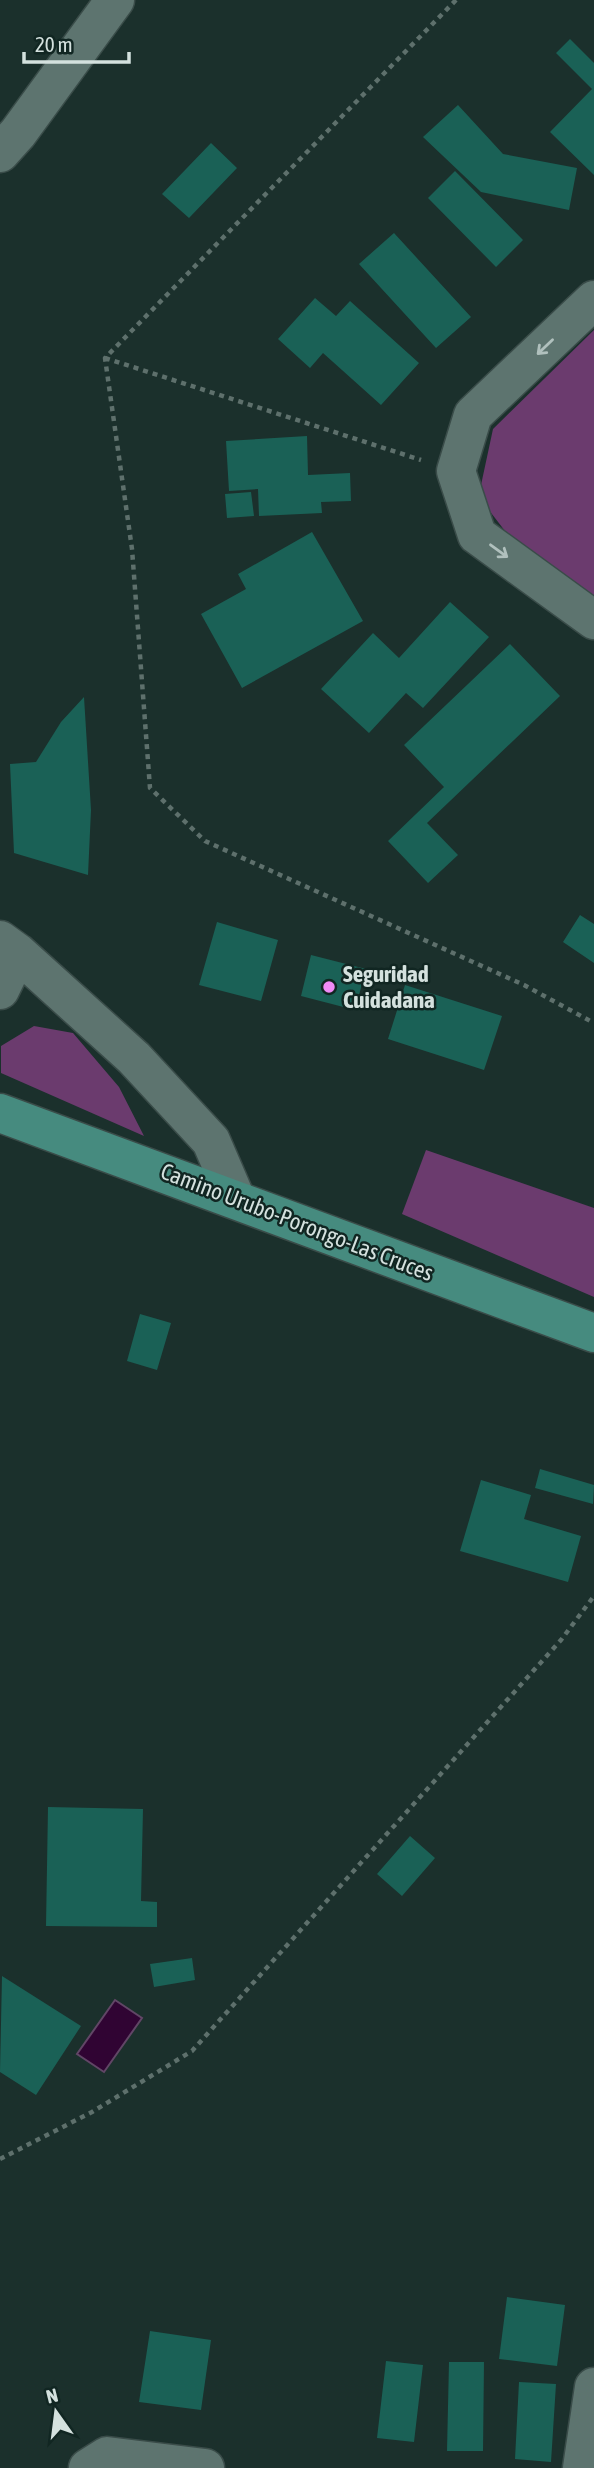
<svg xmlns="http://www.w3.org/2000/svg" width="594" height="2468" font-family="'Asap Condensed',sans-serif">
	<style>
		.green { fill: #6b3b6e }
		.water { fill: #300433; stroke: #614666; stroke-width: 2 }
		.building { fill: #1a6156 }
		.lines { fill: none; stroke-linecap: round; stroke-linejoin: round }
		.minor-casing { stroke: #3a4c49; stroke-width: 41 }
		.major-casing { stroke: #3a4c49; stroke-width: 41 }
		.path { stroke: #5e706c; stroke-width: 4.5; stroke-dasharray: 5 5; stroke-linecap: butt }
		.minor { stroke: #5d746f; stroke-width: 38 }
		.major { stroke: #468b7f; stroke-width: 38 }
		.oneway { stroke: #b0c0bd }
		.poi-dot { fill: #f08bf6; stroke: #112622; stroke-width: 2.5 }
		.labels { text-anchor: middle; dominant-baseline: central; stroke-width: 5; stroke-linejoin: round; paint-order: stroke }
		.poi-label { font-size: 23px; font-weight: bold; fill: #d4e1de; stroke: #112622; text-anchor: start }
		.street-label { font-size: 23px; fill: #d4e1de; stroke: #112622 }
	</style>
	<rect width="100%" height="100%" fill="#1b302c"/>
	<!-- green -->
	<path class="green" d="M594 330V600L505 531 485 505 481 485 493 429Z
		M34 1026 73 1033 119 1087 144 1136 1 1073V1046Z
		M426 1150 594 1208V1297L402 1214Z"/>
	<!-- water -->
	<path class="water" d="M115 2000 142 2018 104 2072 77 2054Z"/>
	<!-- building -->
	<path class="building" d="M570 39 594 63V175L550 132 592 89 556 53Z
		M458 105 503 154 577 168 569 210 481 192 423 137Z
		M211 143 237 168 189 218 162 194Z
		M455 171 523 240 496 267 428 198Z
		M394 233 471 317 436 348 359 264Z
		M315 298 336 316 350 301 419 363 381 405 323 353 310 368 278 339Z
		M307 436 308 475 350 473 351 501 321 502 322 513 259 516 258 489 229 491 226 441Z
		M251 492 254 516 227 518 225 494Z
		M312 532 363 621 242 688 201 614 246 589 238 574Z
		M450 602 489 637 423 708 406 693 369 733 321 689 373 633 399 658Z
		M510 644 560 696 427 823 458 855 428 883 388 841 444 787 404 745Z
		M84 697 91 810 88 875 14 853 10 764 36 762 61 722Z
		M580 915 594 924V963L563 942Z
		M217 922 278 940 261 1001 199 985Z
		M311 955 366 969 355 1010 301 996Z
		M405 985 502 1016 484 1070 388 1039Z
		M140 1314 171 1323 157 1370 127 1361Z
		M540 1469 594 1485 593 1504 535 1488Z
		M481 1480 531 1495 524 1519 581 1536 568 1582 460 1551Z
		M48 1807 143 1809 141 1901 157 1902V1927L46 1926Z
		M410 1836 435 1858 402 1896 377 1874Z
		M192 1958 195 1980 154 1987 150 1964Z
		M2 1976 81 2026 36 2095 0 2072Z
		M507 2297 565 2305 557 2366 499 2359Z
		M150 2331 211 2340 201 2410 139 2402Z
		M386 2361 423 2365 414 2442 377 2438Z
		M449 2362H484L483 2451H447Z
		M519 2382 556 2384 551 2462 515 2459Z"/>
	<g class="lines">
		<defs>
			<path id="minor" d="M0 153 18 133 115 0
				M594 300 473 415 456 471 477 535 594 620
				M0 940 18 953 134 1058 211 1141 236 1199
				M0 990 18 953
				M88 2468 107 2456 205 2468
				M582 2468 594 2387"/>
			<path id="major" d="M0 1113 594 1333"/>
		</defs>
		<!-- minor casing -->
		<use href="#minor" class="minor-casing"/>
		<!-- major casing -->
		<use href="#major" class="major-casing"/>
		<!-- path -->
		<path class="path" d="M456 0 105 358 132 549 150 788 205 841 524 985 594 1023
			M105 358 421 460
			M0 2159 92 2112 192 2051 561 1640 594 1596"/>
		<!-- minor -->
		<use href="#minor" class="minor"/>
		<!-- major -->
		<use href="#major" class="major"/>
	</g>
	<!-- one-way arrows -->
	<defs><path id="oneway-shaft" d="M-6 0H5M1.5-3L5.5 0L1.5 3" fill="none" stroke-width="1.6" stroke-linecap="round" stroke-linejoin="round" transform="scale(1.75)"/></defs>
	<g class="oneway">
		<use href="#oneway-shaft" transform="translate(545 347) rotate(136)"/>
		<use href="#oneway-shaft" transform="translate(499 551) rotate(36)"/>
	</g>
	<!-- markers -->
	<circle class="poi-dot" cx="329" cy="987" r="7"/>
	<g class="labels">
		<!-- poi labels -->
		<g class="poi-label">
			<text x="343" y="974">Seguridad<tspan x="343" dy="26">Cuidadana</tspan></text>
		</g>
		<!-- street labels -->
		<g class="street-label">
			<text transform="translate(297 1222) rotate(21)">Camino Urubo-Porongo-Las Cruces</text>
		</g>
	</g>
	<!-- north arrow -->
	<g transform="translate(56 2412) rotate(346)" stroke="#112622" stroke-width="5" paint-order="stroke">
	<path d="M0-5L12 26L0 18L-12 26Z" fill="#d4e1de"/>
	<text y="-10" font-size="19" font-weight="bold" text-anchor="middle" fill="#d4e1de">N</text>
	</g>
	<!-- scale -->
	<path d="M24 52v10h105v-10" fill="none" stroke="#d4e1de" stroke-width="3.5"/>
	<text x="35" y="52" font-size="21" fill="#d4e1de" stroke="#112622" stroke-width="5" paint-order="stroke">20 m</text>
</svg>
